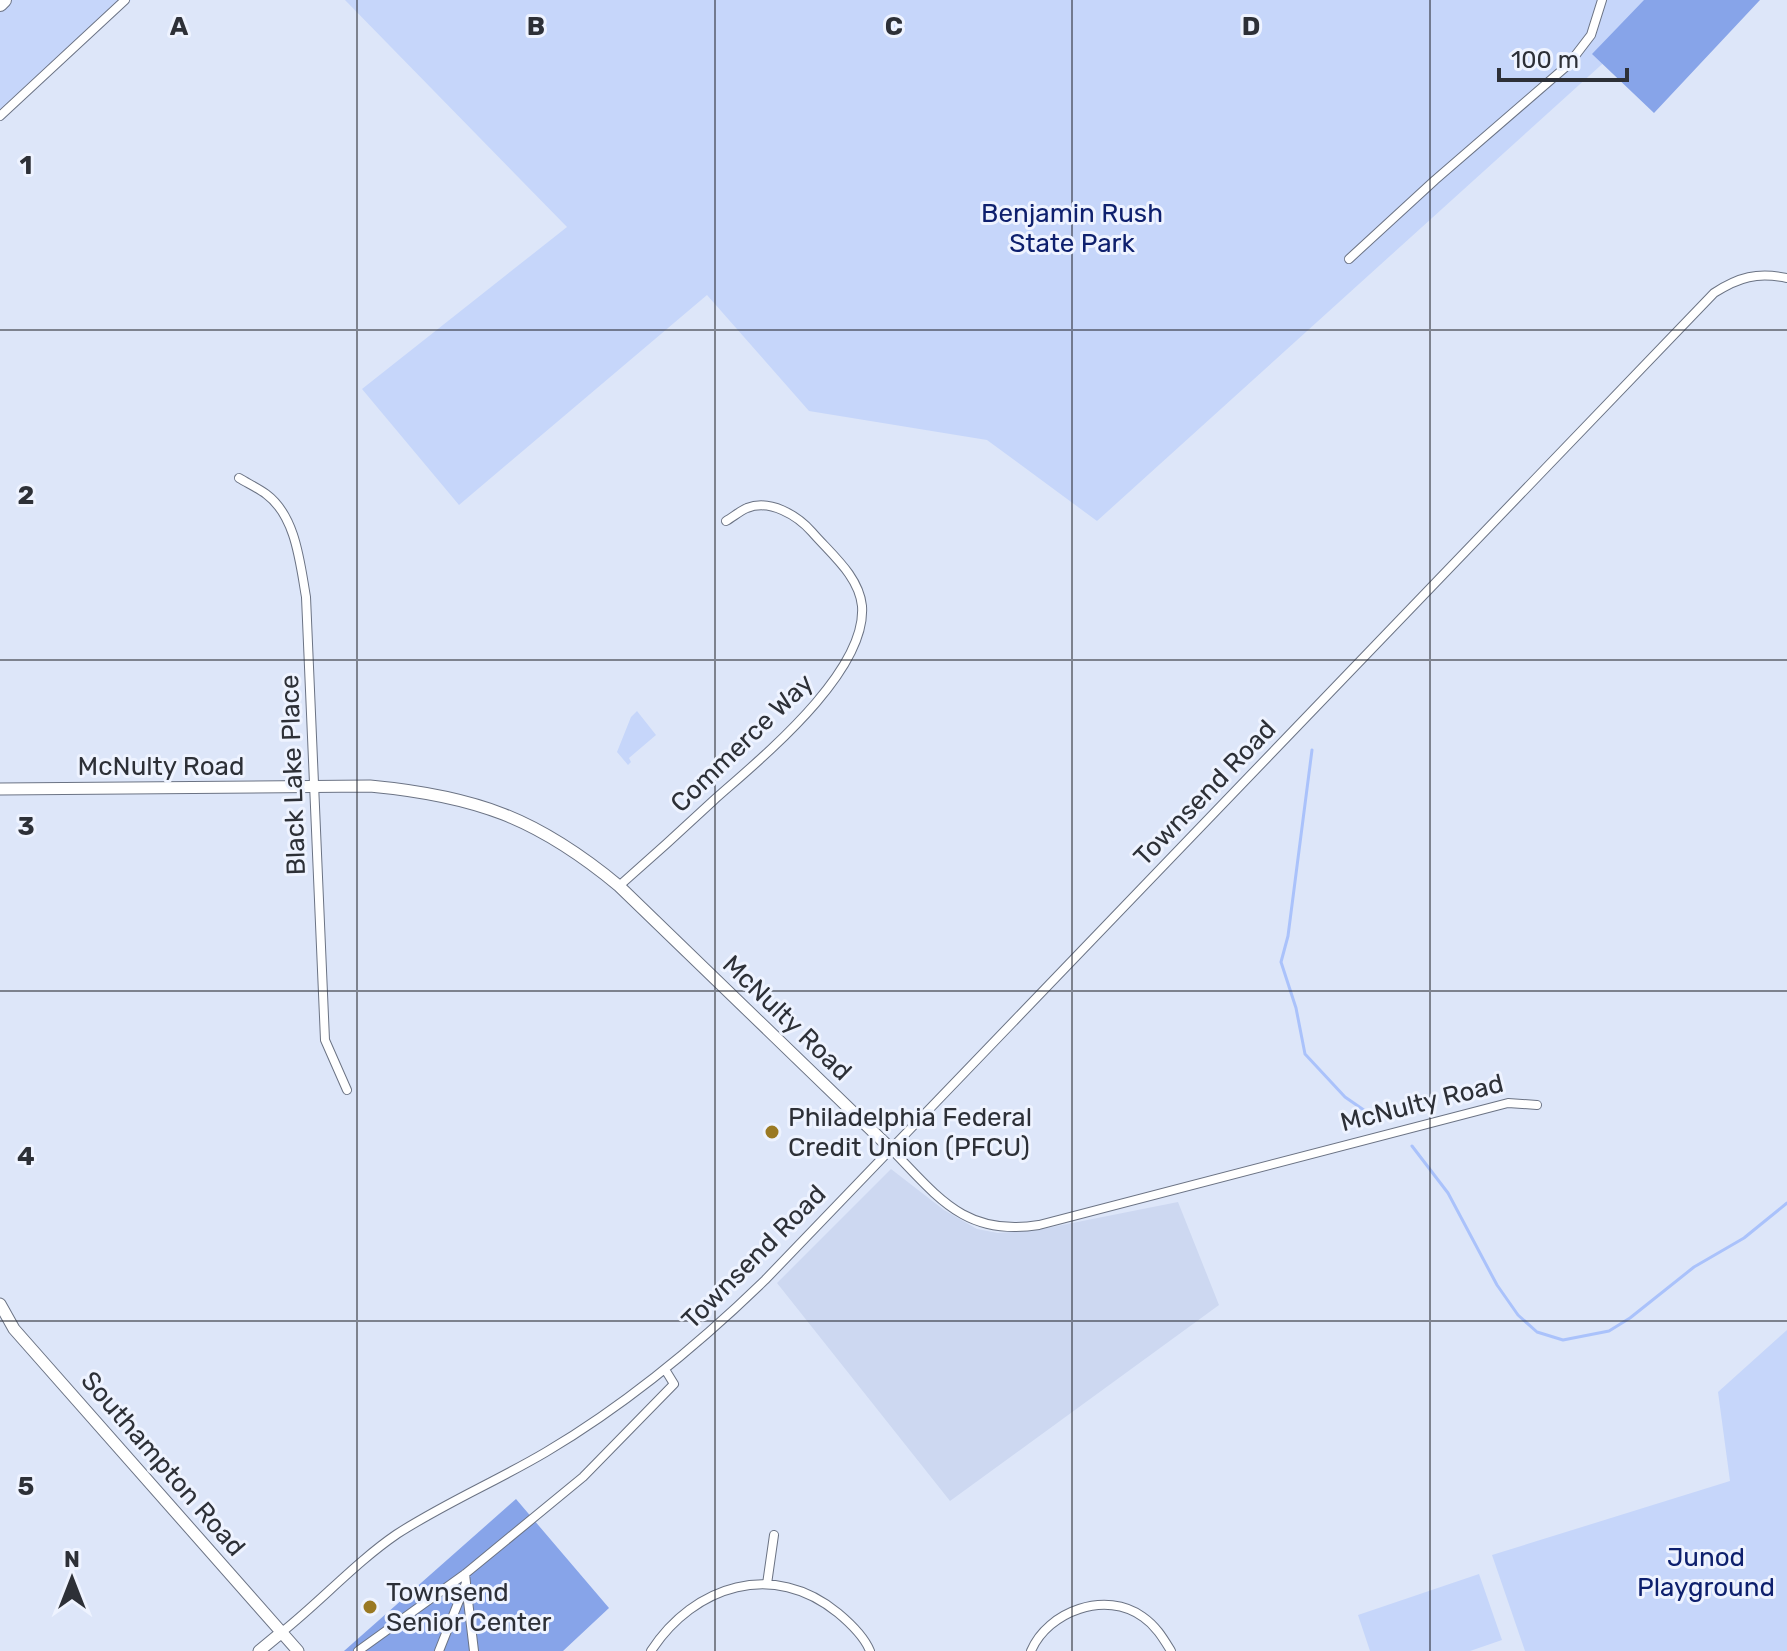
<svg xmlns="http://www.w3.org/2000/svg" width="1787" height="1651" font-family="Rubik,sans-serif">
	<style>
		.built { fill: #cdd8f1 }
		.green { fill: #c6d6fa }
		.forest { fill: #87a4e9 }
		.lines { fill: none; stroke-linecap: round; stroke-linejoin: round }
		.stream { stroke: #aac2fb; stroke-width: 3 }
		.street-casing { stroke: #6b7384; stroke-width: 10 }
		.secondary-casing { stroke: #6b7384; stroke-width: 13 }
		.highway-casing { stroke: #6b7384; stroke-width: 16 }
		.street { stroke: #fff; stroke-width: 8 }
		.secondary { stroke: #fff; stroke-width: 11 }
		.highway { stroke: #fff; stroke-width: 14 }
		.grid { fill: none; stroke: #2d3037; stroke-width: 2; stroke-opacity: 0.55 }
		.poi-dot { fill: #9a7923; stroke: #eef3ff; stroke-width: 3 }
		.labels { text-anchor: middle; dominant-baseline: central; stroke-width: 6; stroke-linejoin: round; paint-order: stroke }
		.park-label { font-size: 26px; fill: #0e206e; stroke: #eef3ff }
		.street-label { font-size: 26px; fill: #2d3037; stroke: #eef3ff }
		.poi-label { font-size: 26px; fill: #2d3037; stroke: #eef3ff; text-anchor: start }
		.grid-label { font-size: 26px; text-anchor: middle; font-weight: bold; fill: #2d3037; stroke: #eef3ff; stroke-width: 6; stroke-linejoin: round; paint-order: stroke }
	</style>
	<rect width="100%" height="100%" fill="#dde6f9"/>
	<!-- built -->
	<path class="built" d="M891 1169 944 1210 977 1229 998 1233 1037 1230 1178 1202 1219 1305 950 1501 777 1283Z"/>
	<!-- green -->
	<path class="green" d="M8 0H131L0 115V7Z
		M345 0H1673L1097 521 987 440 809 411 707 295 459 505 362 389 567 227Z
		M637 711 656 735 629 758 631 762 628 765 617 752 631 717Z
		M1787 1330V1651H1525L1492 1555 1730 1481 1718 1392Z
		M1479 1574 1502 1640 1470 1651H1370L1358 1615Z"/>
	<!-- forest -->
	<path class="forest" d="M1644 0H1760L1654 113 1592 54Z
		M516 1499 609 1608 563 1651H344Z"/>
	<g class="lines">
		<!-- stream -->
		<path class="stream" d="M1312 750 1288 936 1281 962 1296 1008 1305 1054 1345 1097 1371 1115
			M1412 1146 1448 1193 1497 1285 1518 1315 1537 1332 1563 1340 1609 1331 1630 1318 1694 1267 1744 1238 1787 1203"/>
		<defs>
			<path id="street" d="M0 116 125 0
				M1349 259 1435 180 1568 65 1591 35 1602 0
				M239 478C247 483 258 488 266 494 296 516 300 563 306 597L325 1040 347 1090
				M619 886C651 858 683 829 714 800 760 759 867 673 862 606 859 576 831 554 812 532 797 515 770 499 747 508 740 511 733 517 726 521
				M891 1149C938 1197 965 1237 1039 1225L1508 1103 1537 1105
				M466 1584 474 1651
				M767 1584 774 1535
				M282 1632C321 1601 356 1562 397 1534 445 1503 497 1481 546 1452 627 1404 697 1346 765 1280L1714 293C1739 277 1757 272 1787 278
				M358 1651 465 1574 583 1477 674 1384 666 1371
				M439 1651 466 1583 465 1574
				M651 1651C694 1585 774 1560 838 1613 850 1623 864 1636 870 1651
				M1031 1651C1048 1611 1106 1590 1143 1617 1156 1626 1163 1638 1171 1651"/>
			<path id="secondary" d="M0 789 370 786C476 796 537 818 619 886L891 1149
				M0 1304 14 1329 298 1651
				M259 1651 282 1632"/>
			<path id="highway" d="M0 4 4 0"/>
		</defs>
		<!-- street casing -->
		<use href="#street" class="street-casing"/>
		<!-- secondary casing -->
		<use href="#secondary" class="secondary-casing"/>
		<!-- highway casing -->
		<use href="#highway" class="highway-casing"/>
		<!-- street -->
		<use href="#street" class="street"/>
		<!-- secondary -->
		<use href="#secondary" class="secondary"/>
		<!-- highway -->
		<use href="#highway" class="highway"/>
	</g>
	<!-- grid -->
	<path class="grid" d="M357 0V1651M715 0V1651M1072 0V1651M1430 0V1651M0 330H1787M0 660H1787M0 991H1787M0 1321H1787"/>
	<!-- markers -->
	<g class="poi-dot">
		<circle cx="772" cy="1132" r="8"/>
		<circle cx="370" cy="1607" r="8"/>
	</g>
	<g class="labels">
		<!-- park labels -->
		<g class="park-label">
			<text x="1072" y="213">Benjamin Rush<tspan x="1072" dy="30">State Park</tspan></text>
			<text x="1706" y="1557">Junod<tspan x="1706" dy="30">Playground</tspan></text>
		</g>
		<!-- street labels -->
		<g class="street-label">
			<text transform="translate(742 743) rotate(-44)">Commerce Way</text>
			<text x="161" y="766">McNulty Road</text>
			<text transform="translate(293 775) rotate(-92)">Black Lake Place</text>
			<text transform="translate(1205 793) rotate(-46)">Townsend Road</text>
			<text transform="translate(787 1018) rotate(44)">McNulty Road</text>
			<text transform="translate(1422 1103) rotate(-14)">McNulty Road</text>
			<text transform="translate(754 1257) rotate(-45)">Townsend Road</text>
			<text transform="translate(163 1464) rotate(49)">Southampton Road</text>
		</g>
		<!-- poi labels -->
		<g class="poi-label">
			<text x="788" y="1117">Philadelphia Federal<tspan x="788" dy="30">Credit Union (PFCU)</tspan></text>
			<text x="386" y="1592">Townsend<tspan x="386" dy="30">Senior Center</tspan></text>
		</g>
	</g>
	<g class="grid-label">
		<text x="179" y="35">A</text>
		<text x="536" y="35">B</text>
		<text x="894" y="35">C</text>
		<text x="1251" y="35">D</text>
		<text x="26" y="174">1</text>
		<text x="26" y="504">2</text>
		<text x="26" y="835">3</text>
		<text x="26" y="1165">4</text>
		<text x="26" y="1495">5</text>
	</g>
	<!-- north arrow -->
	<g transform="translate(72 1579)" stroke="#eef3ff" stroke-width="6" paint-order="stroke">
	<path d="M0-6L14 30L0 20L-14 30Z" fill="#2d3037"/>
	<text y="-12" font-size="22" font-weight="bold" text-anchor="middle" fill="#2d3037">N</text>
	</g>
	<!-- scale -->
	<path d="M1499 68v12h128v-12" fill="none" stroke="#2d3037" stroke-width="4"/>
	<text x="1511" y="68" font-size="24" fill="#2d3037" stroke="#eef3ff" stroke-width="6" paint-order="stroke">100 m</text>
</svg>
